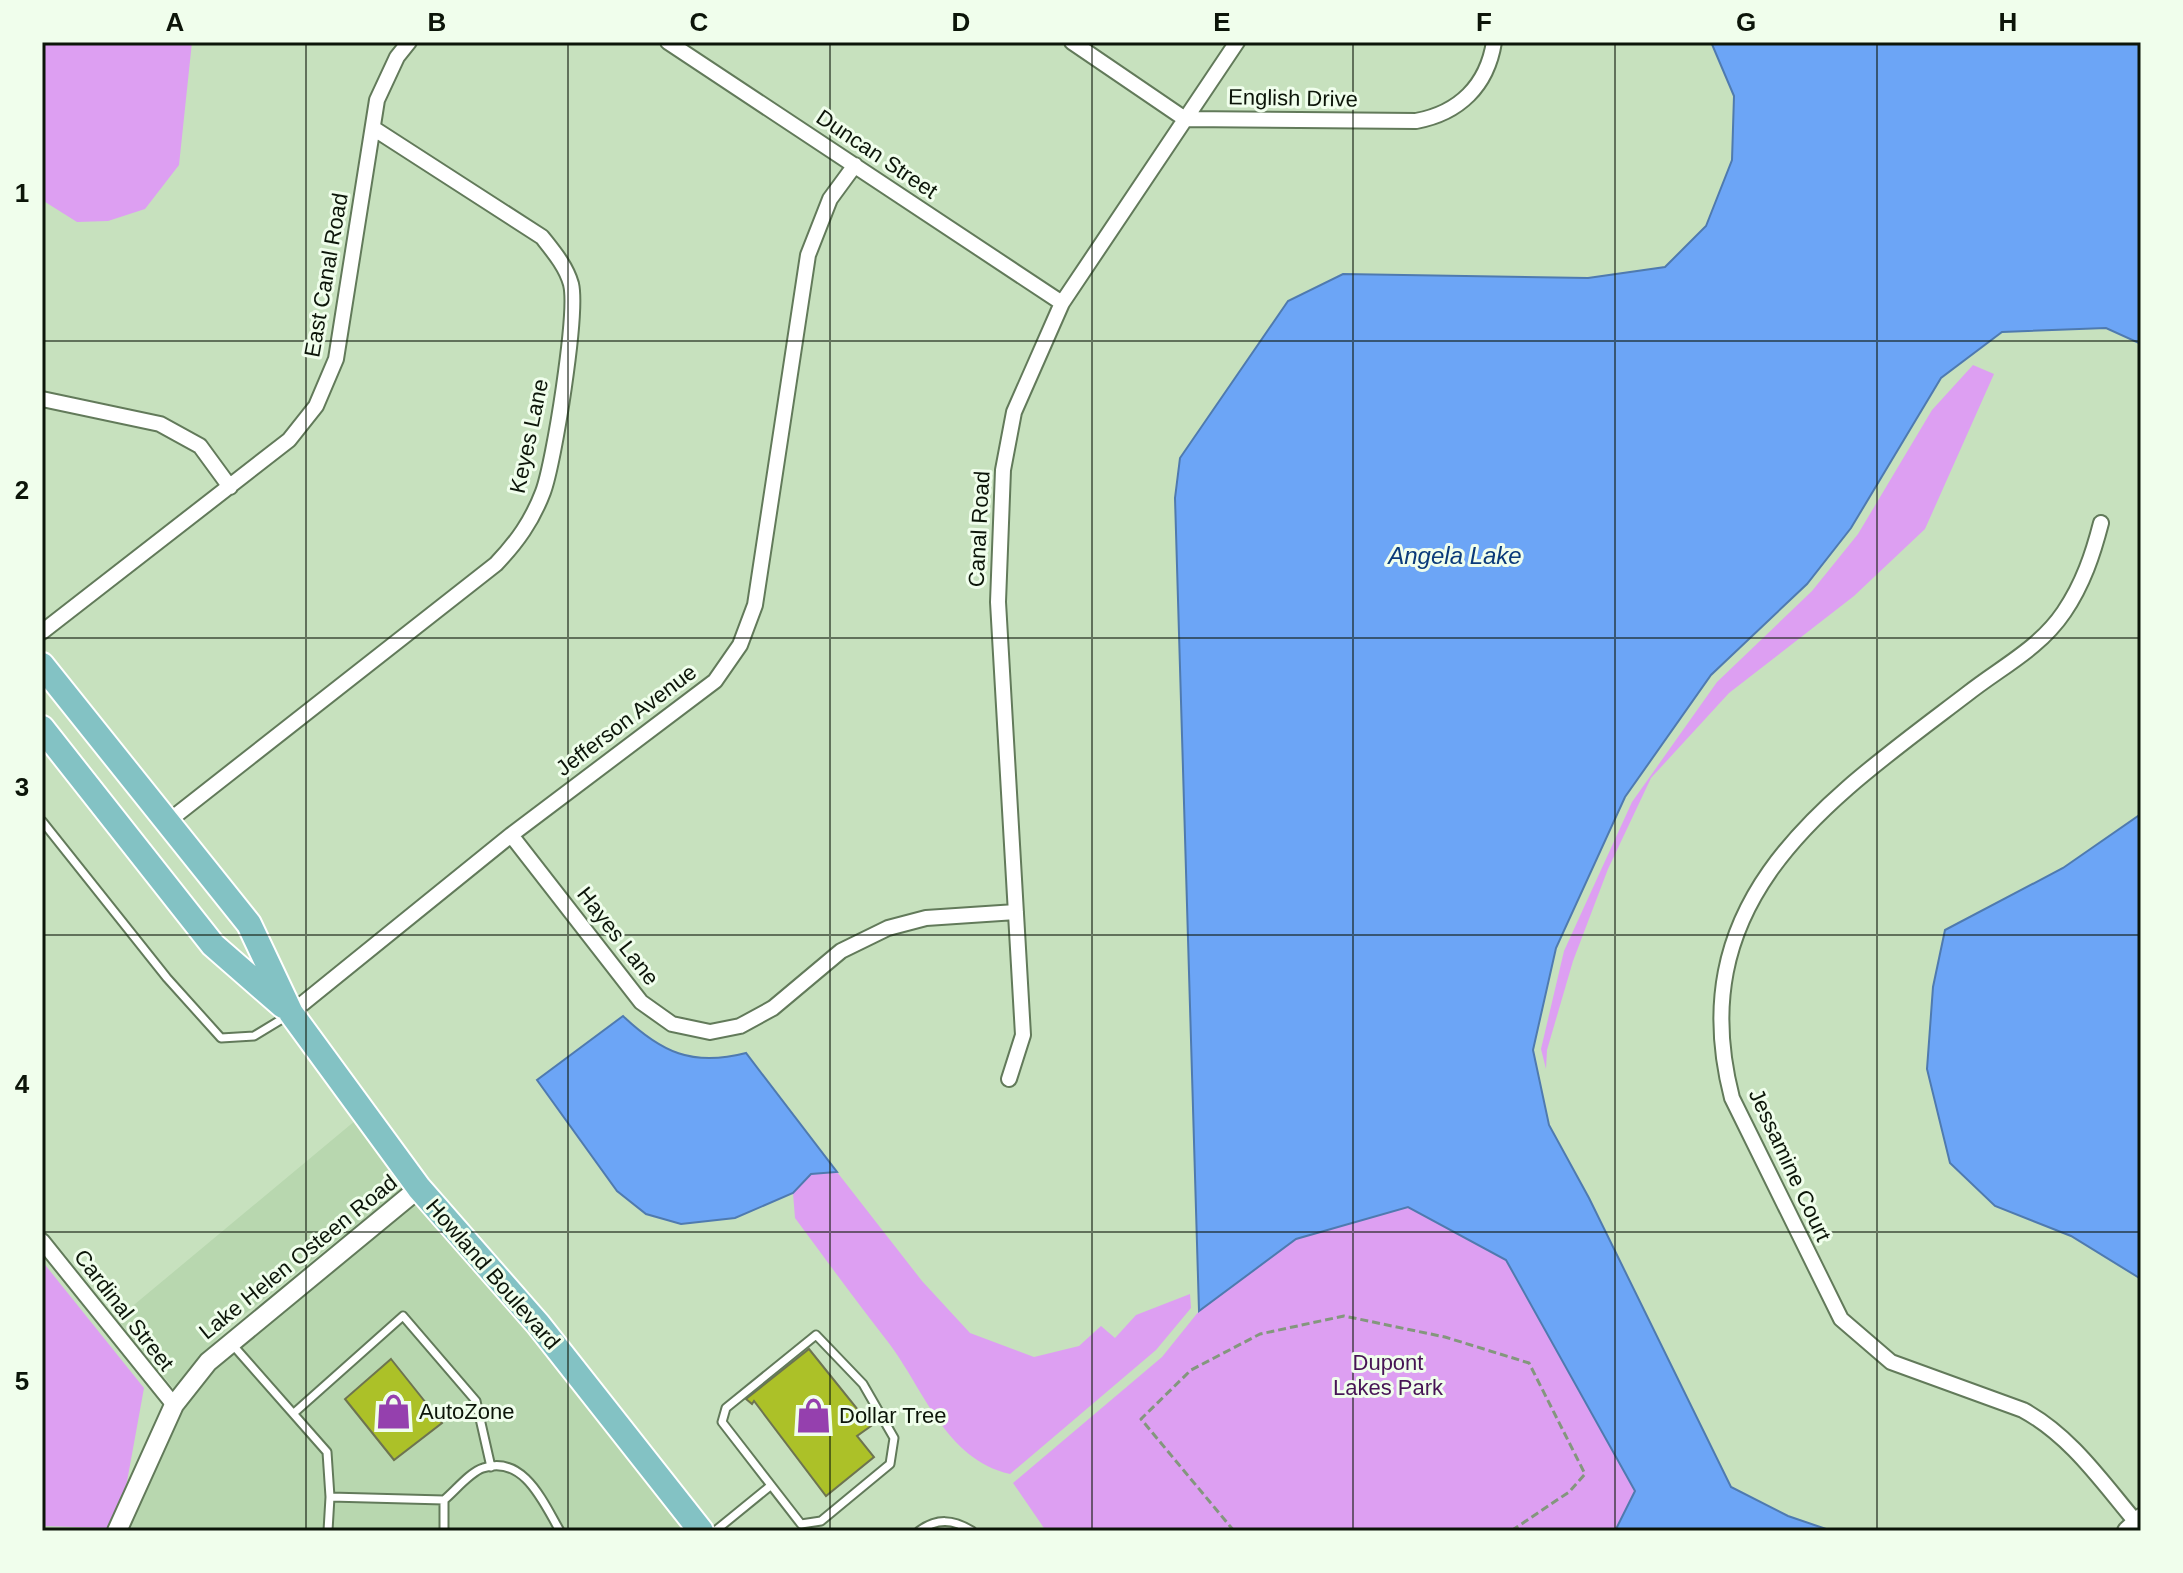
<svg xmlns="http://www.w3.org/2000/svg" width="2183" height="1573" font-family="Helvetica,sans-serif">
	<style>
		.built { fill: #b8d7af }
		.green { fill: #dd9ff2 }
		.water { fill: #6ca5f6; stroke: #4f7aaf; stroke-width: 2 }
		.building { fill: #acc128; stroke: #6d7450; stroke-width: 2 }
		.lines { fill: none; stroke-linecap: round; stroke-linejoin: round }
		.service-casing { stroke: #627a5a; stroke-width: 11 }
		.minor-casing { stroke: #627a5a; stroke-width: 18 }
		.tertiary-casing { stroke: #627a5a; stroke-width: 22 }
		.primary-casing { stroke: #fff; stroke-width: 28 }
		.path { stroke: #83977d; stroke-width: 3; stroke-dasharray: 8 4; stroke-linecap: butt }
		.service { stroke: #fff; stroke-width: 7 }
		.minor { stroke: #fff; stroke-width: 14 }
		.tertiary { stroke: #fff; stroke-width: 18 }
		.primary { stroke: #83c2c4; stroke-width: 24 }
		.grid { fill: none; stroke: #0c1509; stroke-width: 2; stroke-opacity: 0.55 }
		.labels { text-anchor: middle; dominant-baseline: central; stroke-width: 6; stroke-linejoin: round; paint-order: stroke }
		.street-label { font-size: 22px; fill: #0c1509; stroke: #f0feec }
		.park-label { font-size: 22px; fill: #471455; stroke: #f0feec }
		.poi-label { font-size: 22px; fill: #0c1509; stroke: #f0feec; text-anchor: start }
		.water-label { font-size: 24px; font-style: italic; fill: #0a3a79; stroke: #f0feec }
		.neatline { fill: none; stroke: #0c1509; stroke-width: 3 }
		.grid-label { font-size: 26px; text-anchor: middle; font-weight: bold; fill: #0c1509 }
	</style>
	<rect width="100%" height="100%" fill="#c7e1be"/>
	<!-- built -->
	<path class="built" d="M356 1120 405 1186 226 1329 174 1389 117 1319Z
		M417 1203 531 1332 688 1531H128L182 1411 215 1369 237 1347Z
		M42 1526 108 1528 107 1531H42Z"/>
	<!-- green -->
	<path class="green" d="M42 42H192L179 165 145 209 108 221 77 222 42 200Z
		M1973 365 1994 374 1925 529 1854 596 1729 693 1651 778 1608 869 1573 961 1547 1050 1546 1069 1541 1049 1564 951 1632 802 1717 682 1812 591 1858 534 1932 410Z
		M837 1172 922 1281 970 1333 1034 1357 1079 1346 1101 1326 1115 1338 1136 1315 1190 1294 1191 1308 1156 1350 1010 1474C945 1459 924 1389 888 1342 856 1301 826 1260 795 1218L793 1193 811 1174Z
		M1408 1206 1506 1260 1636 1491 1663 1531H1046L1013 1483 1162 1357 1199 1311 1296 1239Z
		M42 1261 144 1388 126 1487 108 1528 42 1526Z"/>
	<!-- water -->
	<path class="water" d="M1711 42H2141V344L2106 328 2002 332 1941 378 1851 528 1807 584 1711 675 1625 797 1556 948 1533 1050 1549 1125 1589 1198 1731 1487 1788 1516 1832 1531H1615L1635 1491 1506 1260 1408 1207 1296 1239 1199 1311 1175 498 1180 458 1288 301 1343 274 1588 278 1665 267 1706 226 1732 160 1734 96Z
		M2141 814V1279L2071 1236 1995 1206 1950 1163 1927 1069 1933 987 1945 930 2063 868Z
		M623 1016C661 1052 692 1067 746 1053L837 1172 811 1174 793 1193 735 1218 681 1224 646 1214 617 1191 537 1080Z"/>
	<!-- building -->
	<path class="building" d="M809 1349 871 1426 857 1436 874 1457 826 1496 754 1401 752 1404 746 1399Z
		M391 1359 442 1423 394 1460 345 1399Z"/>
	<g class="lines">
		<defs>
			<path id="service" d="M42 821 167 978 221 1038 254 1036 287 1016
				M816 1335 863 1384 894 1438 890 1464 821 1521 801 1524 722 1422 726 1408Z
				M231 1343 327 1452 330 1497 444 1500V1531
				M294 1413 403 1316 476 1401 491 1467
				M444 1500C455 1491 470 1472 483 1468 524 1454 544 1504 560 1531
				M328 1531 330 1497
				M715 1531 769 1487
				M919 1531C937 1518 953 1519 972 1531"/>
			<path id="minor" d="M668 42 1062 303
				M1072 42 1185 119 1416 121C1459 113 1487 86 1494 42
				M42 399 160 424 200 446 230 487
				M2101 523C2093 554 2083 584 2064 612 2039 649 2001 667 1967 694 1828 800 1680 897 1732 1098L1841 1319 1891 1362 2023 1410C2071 1436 2102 1482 2136 1522
				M42 632 289 440 316 406 336 359 377 100 397 57 409 42
				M166 823 496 564C517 542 532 521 543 492 554 463 578 313 571 284 566 266 553 251 542 237L373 128
				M511 835 641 1002 672 1024 710 1032 740 1026 773 1008 841 951 888 928 926 918 1016 912
				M291 1013 511 835 715 681 740 645 755 605 808 255 830 199 855 165
				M1009 1079 1023 1035 998 602 1003 470 1014 412 1062 303 1237 42
				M42 1241 174 1405"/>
			<path id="tertiary" d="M117 1531 174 1405 208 1362 419 1188
				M2127 1531 2141 1518"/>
			<path id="primary" d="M42 665 249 924 291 1013 419 1188 538 1324 701 1531
				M42 728 213 945 283 1006"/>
		</defs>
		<!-- service casing -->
		<use href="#service" class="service-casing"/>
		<!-- minor casing -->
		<use href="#minor" class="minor-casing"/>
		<!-- tertiary casing -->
		<use href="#tertiary" class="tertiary-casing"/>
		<!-- primary casing -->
		<use href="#primary" class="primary-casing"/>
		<!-- path -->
		<path class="path" d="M1234 1531 1141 1419 1191 1370 1260 1334 1344 1316 1445 1337 1529 1363 1585 1474 1569 1492 1511 1531"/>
		<!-- service -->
		<use href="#service" class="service"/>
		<!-- minor -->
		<use href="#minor" class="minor"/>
		<!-- tertiary -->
		<use href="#tertiary" class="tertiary"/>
		<!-- primary -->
		<use href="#primary" class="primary"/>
	</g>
	<!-- grid -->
	<path class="grid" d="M306 42V1531M568 42V1531M830 42V1531M1092 42V1531M1353 42V1531M1615 42V1531M1877 42V1531M42 341H2141M42 638H2141M42 935H2141M42 1232H2141"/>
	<!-- icons -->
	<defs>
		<symbol id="shop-bare" viewBox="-9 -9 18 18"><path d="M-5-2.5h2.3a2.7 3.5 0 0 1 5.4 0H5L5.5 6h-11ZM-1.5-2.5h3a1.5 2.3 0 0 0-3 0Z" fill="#9540ae" stroke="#f0feec" stroke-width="2.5" paint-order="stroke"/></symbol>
	</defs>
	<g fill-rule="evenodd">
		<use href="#shop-bare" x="368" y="1386" width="51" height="51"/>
		<use href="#shop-bare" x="788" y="1390" width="51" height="51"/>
	</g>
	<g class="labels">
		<!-- street labels -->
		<g class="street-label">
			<text transform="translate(1293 98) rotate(1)">English Drive</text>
			<text transform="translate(877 154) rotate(34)">Duncan Street</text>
			<text transform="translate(326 275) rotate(-80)">East Canal Road</text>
			<text transform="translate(529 436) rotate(-78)">Keyes Lane</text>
			<text transform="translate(979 529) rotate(-87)">Canal Road</text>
			<text transform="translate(626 720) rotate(-37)">Jefferson Avenue</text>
			<text transform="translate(618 936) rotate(52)">Hayes Lane</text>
			<text transform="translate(1790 1165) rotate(65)">Jessamine Court</text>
			<text transform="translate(298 1257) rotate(-39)">Lake Helen Osteen Road</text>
			<text transform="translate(493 1274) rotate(49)">Howland Boulevard</text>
			<text transform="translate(124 1310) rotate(52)">Cardinal Street</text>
		</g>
		<!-- park labels -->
		<g class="park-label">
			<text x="1388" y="1362">Dupont<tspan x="1388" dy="25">Lakes Park</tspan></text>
		</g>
		<!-- poi labels -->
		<g class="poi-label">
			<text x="419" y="1411">AutoZone</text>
			<text x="839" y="1415">Dollar Tree</text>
		</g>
		<!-- water labels -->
		<g class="water-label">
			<text x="1455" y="555">Angela Lake</text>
		</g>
	</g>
	<!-- border -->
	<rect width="2183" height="1573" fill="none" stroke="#f0feec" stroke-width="88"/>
	<rect x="44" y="44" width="2095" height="1485" class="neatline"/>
	<g class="grid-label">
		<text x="175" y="31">A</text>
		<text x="437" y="31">B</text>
		<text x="699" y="31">C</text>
		<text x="961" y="31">D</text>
		<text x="1222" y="31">E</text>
		<text x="1484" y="31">F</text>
		<text x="1746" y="31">G</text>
		<text x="2008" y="31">H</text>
		<text x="22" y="202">1</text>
		<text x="22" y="499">2</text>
		<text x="22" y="796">3</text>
		<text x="22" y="1093">4</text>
		<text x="22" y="1390">5</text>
	</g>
</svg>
